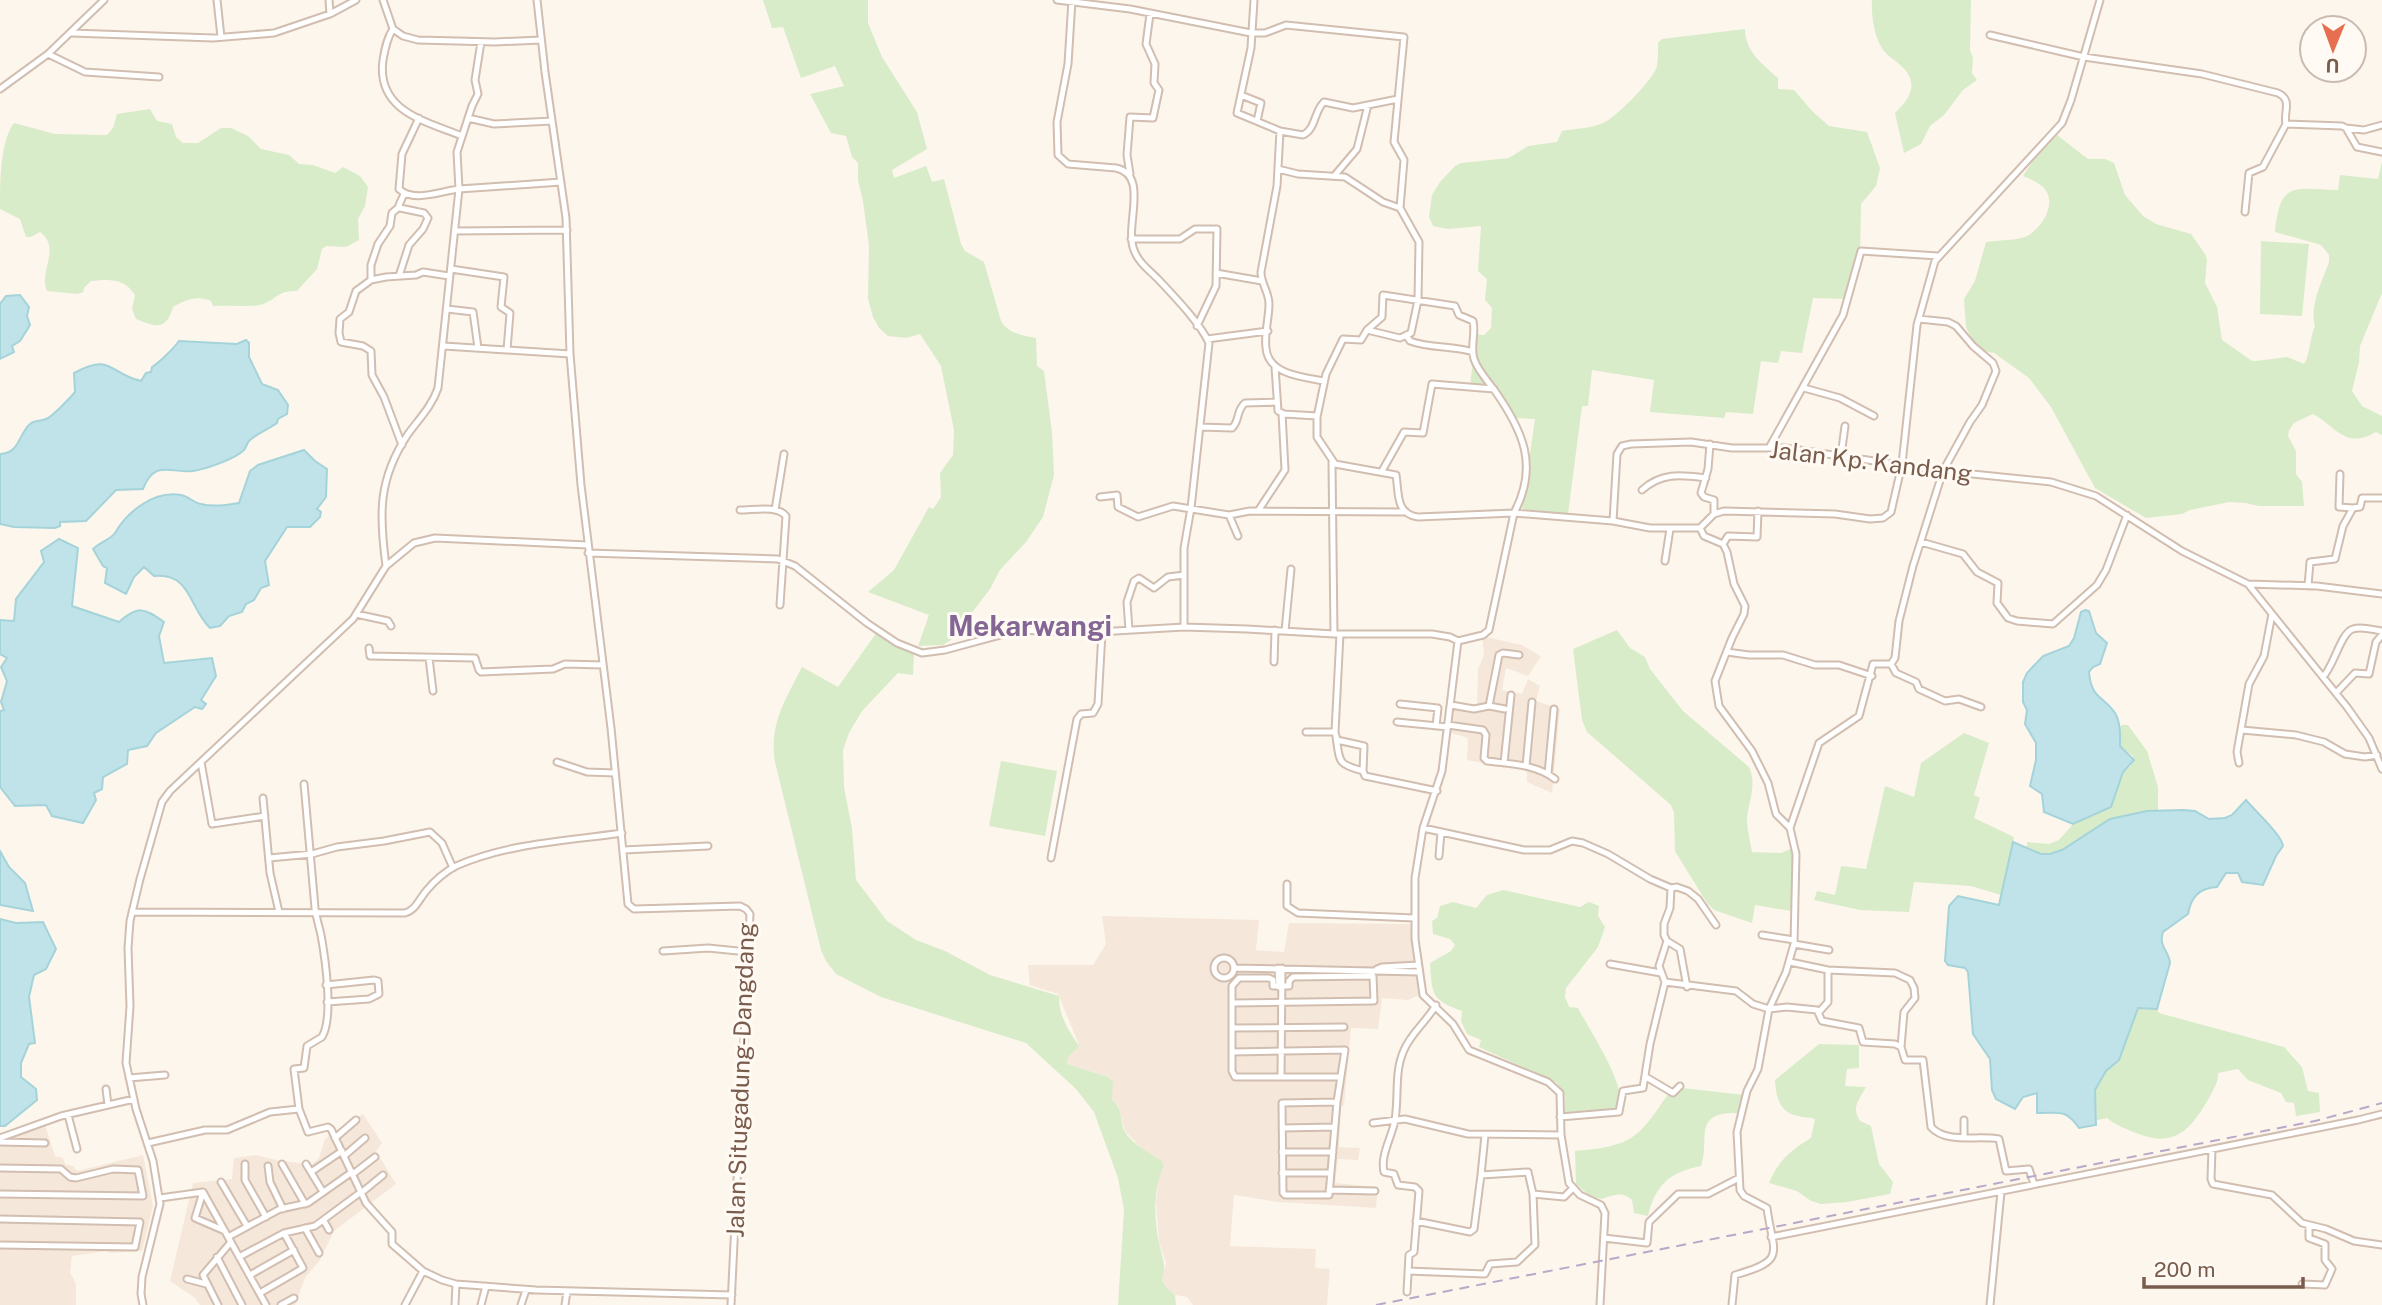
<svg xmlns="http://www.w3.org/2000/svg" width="2382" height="1305" font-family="'Public Sans',sans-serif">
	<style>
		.residential { fill: #f5e8da }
		.green { fill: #d8ecc9 }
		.water { fill: #bfe3e8; stroke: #a5d3da; stroke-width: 2 }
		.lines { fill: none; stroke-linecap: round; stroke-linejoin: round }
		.minor-casing { stroke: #d1beb0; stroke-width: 9 }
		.minor { stroke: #fff; stroke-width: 5 }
		.rail { stroke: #b9a8c9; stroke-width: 2; stroke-dasharray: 10 7; stroke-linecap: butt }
		.labels { text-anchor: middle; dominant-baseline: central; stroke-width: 6; stroke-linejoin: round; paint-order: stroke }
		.street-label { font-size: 24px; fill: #7a5c4d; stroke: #fffaf3 }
		.quarter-label { font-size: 28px; font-weight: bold; fill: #846695; stroke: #fffaf3 }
	</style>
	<rect width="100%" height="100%" fill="#fdf6ec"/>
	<!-- residential -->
	<path class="residential" d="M1482 636 1522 645 1541 656 1528 676 1506 668 1502 690 1522 694 1528 679 1540 686 1536 701 1560 709 1552 793 1527 782V771L1467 760 1468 738 1451 733 1455 703 1477 707 1478 669 1484 655Z
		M1102 916 1259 920 1256 950 1284 952 1289 923 1410 924 1413 951 1422 994 1408 1000 1382 998 1378 1029 1351 1028 1344 1105 1341 1107 1339 1147 1360 1148 1358 1160 1338 1159 1335 1183 1378 1187 1376 1208 1278 1202 1234 1195 1230 1246 1316 1249 1315 1268 1330 1269 1327 1305H1193L1187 1297 1175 1295 1167 1288 1162 1280 1166 1263 1159 1242 1156 1202 1159 1175 1164 1166 1162 1161 1142 1149 1125 1131 1118 1105 1112 1101 1108 1077 1067 1064 1068 1057 1079 1045 1058 994 1030 985 1028 965H1093L1106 944Z
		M363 1114 382 1143 376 1151 396 1184 334 1231 320 1260 305 1278 295 1305H200L195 1298 170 1281 193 1183 232 1179 234 1158 256 1155 280 1161 312 1164 319 1158 325 1139Z
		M45 1125 55 1156 63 1158 65 1164 73 1166 77 1171 143 1155 153 1206 142 1251 110 1253 107 1251 72 1256 70 1272 76 1284V1305H0V1139Z"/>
	<!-- green -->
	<path class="green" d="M763 0H868V23L882 57 917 112 927 149 892 170 894 178 926 166 932 182 944 179 961 244 965 251 984 262 1001 321C1009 334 1022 335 1036 338L1037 366 1044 371 1052 432 1054 475 1043 517 1026 542 1000 570 990 589 951 640 943 645 918 646 929 615 868 592 894 570 929 507 933 509 941 497 940 473 953 455 954 430 941 366 920 334 906 338 888 336 879 328 873 317 868 299 869 246 863 201 858 180V163L852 157 846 136 831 133 810 94 844 86 835 66 801 78 783 27 772 28Z
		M1872 0H1971L1970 50 1973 58 1972 73 1977 80 1963 90 1944 115 1930 126 1921 144 1904 153 1895 113C1912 97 1920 81 1898 63 1892 58 1886 55 1882 48 1874 36 1871 14 1872 0Z
		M1745 29C1745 51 1762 64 1778 78V89L1794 90 1812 111 1829 126 1867 132 1880 168 1876 186 1861 204 1860 257 1848 299 1813 298 1802 353 1781 351 1778 363 1761 361 1753 414 1726 412 1724 418 1650 412 1654 380 1592 370 1588 406H1582L1568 514 1522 509 1535 419 1513 418 1493 391 1470 386 1473 361 1468 350 1472 334 1484 335 1491 328 1492 308 1485 300 1487 279 1478 271 1481 226 1448 229 1433 226 1429 217 1432 195 1440 182 1455 166 1461 163 1509 158 1528 146 1557 142 1562 131C1577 128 1591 129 1605 122 1617 116 1654 79 1657 66 1658 59 1658 51 1658 43L1662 39Z
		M150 109 157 121 172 124 176 137 183 143H198L221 128H231L248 136 261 149 289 155 299 164 313 165 335 173 343 167 360 176 368 187 365 206 358 219 359 240 346 247 326 246 322 249 317 269 297 291C277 290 277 300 260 305 250 307 225 305 213 306L211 301C196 295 186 300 173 307 166 331 156 327 136 319L132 309 135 295C124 278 110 279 91 281L84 288 83 292 78 294 47 291C38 272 62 248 40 232L31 237H26L20 219 0 209C0 183 0 141 14 123L55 134 107 135 113 128 117 114Z
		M2057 135 2088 159H2105L2114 163 2125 195 2143 216 2156 224 2191 234 2205 254 2207 259 2205 283 2217 307 2222 340 2252 361H2256L2287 357 2304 364C2311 353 2309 339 2315 326 2309 306 2322 282 2329 262V255L2321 245 2275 232C2280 180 2294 189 2338 190L2340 175 2378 179 2382 162V293L2360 346 2359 362 2352 391 2362 406 2382 416V435L2376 432C2345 450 2337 427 2313 414L2294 423 2289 430 2288 436 2296 451V474L2302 482 2304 506H2259L2245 503 2229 502 2190 510 2182 514 2146 518 2095 488 2051 407 2029 378 1994 353 1983 351 1975 346 1966 327 1964 299 1975 281 1986 242C1998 240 2013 241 2025 237 2041 230 2059 203 2043 187 2038 182 2030 179 2023 176L2034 159Z
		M2261 241 2309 244 2302 316 2260 314Z
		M1617 630 1630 648 1645 657 1650 669 1683 711 1749 767C1757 785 1749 800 1747 818 1747 829 1750 841 1752 852L1781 853 1795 847 1799 865 1797 912 1755 905 1752 923 1714 910 1707 903 1675 851 1674 813 1671 805 1587 732 1582 720 1573 649Z
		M877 632 914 653 913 675 898 673 862 711 849 733 843 750 844 787 852 829 856 880 887 921 916 940 945 951 990 975 1059 996C1059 1017 1068 1029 1079 1046L1068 1057 1067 1064 1108 1077 1113 1082 1112 1100C1124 1109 1119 1121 1125 1132 1133 1145 1150 1153 1162 1161L1164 1166C1153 1187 1154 1219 1159 1243 1162 1258 1167 1264 1162 1280L1167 1288 1175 1295 1176 1305H1118L1124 1210 1118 1178 1094 1112 1076 1089 1026 1043 881 997 836 974 826 961 821 950 775 762C769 724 785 701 802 667L838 687Z
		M2122 725H2128L2147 751 2158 787V811L2110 819 2062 850 2050 854H2041L2027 847V842L2049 844 2059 840 2073 824 2111 807 2123 772 2131 766 2133 756 2120 746V727Z
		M1964 733 1989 743 1974 795 1980 798 1974 818 2014 837 2001 895 1971 886 1914 882 1909 912 1860 910 1814 900 1817 891 1835 895 1841 866 1866 869 1885 786 1914 797 1921 763Z
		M1001 761 1057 771 1045 836 989 826Z
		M1503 890 1580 907 1589 902 1599 906 1598 916 1605 927 1598 947 1566 988 1565 997 1569 1007 1578 1008C1590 1031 1627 1085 1620 1110L1565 1113V1095L1557 1083 1479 1047 1481 1040 1467 1034 1461 1021 1462 1011C1431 1000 1432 994 1430 963L1451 951 1455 945 1450 939 1433 934 1432 921 1437 918 1440 906 1453 902 1476 908 1487 895Z
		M2138 1008 2157 1009 2159 1013 2284 1047 2302 1067 2308 1091 2319 1093 2320 1112 2296 1116 2294 1103 2286 1102 2281 1093 2248 1080 2238 1069 2218 1073C2218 1084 2214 1088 2209 1098 2191 1129 2175 1149 2136 1133 2126 1129 2115 1125 2107 1118L2097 1120 2095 1090 2106 1071 2119 1060Z
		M1819 1044 1859 1045V1068L1847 1069 1845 1086 1866 1087C1859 1100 1851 1107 1860 1121L1871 1126 1879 1164 1893 1182 1890 1194 1847 1202 1821 1204 1811 1201 1797 1191 1769 1183C1778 1161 1791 1150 1811 1138L1815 1119C1809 1117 1804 1118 1798 1116 1779 1113 1776 1096 1775 1080Z
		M1673 1087 1745 1095 1739 1113C1690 1111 1711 1141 1701 1166 1670 1172 1655 1185 1648 1216L1634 1213 1632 1200C1621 1190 1613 1196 1601 1199L1590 1196 1576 1184 1575 1151C1637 1146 1639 1136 1673 1087Z"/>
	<!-- water -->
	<path class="water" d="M20 295 29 307 27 316 30 325 20 341 12 346 14 352 0 359V304L6 296Z
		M246 340 249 343V357L262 384 278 390 288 405 287 414 278 419 277 423C269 429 256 434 249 441 247 443 246 448 244 450 235 459 206 469 193 471 172 474 155 458 143 489L116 490 86 521 60 522V526L55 528 14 527 0 524V454C20 453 18 435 30 424 35 419 40 422 46 419 52 417 70 398 75 392L74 373C112 352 109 374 141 381L146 373 151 372 152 367C160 362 174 348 179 341L237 344Z
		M304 450 315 461 327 469 326 497 317 509 321 512 320 517 310 527H287L265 561 269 585 261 588 254 600 246 604 242 612 229 616 220 626 210 628C189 608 191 572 154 576L144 567 134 577 126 594 105 583 107 568 103 566 93 549C99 543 111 539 115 533 127 512 154 490 181 495 188 496 194 503 201 504 212 507 228 505 239 503L250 471 258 465Z
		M59 539 78 548 72 606 119 622C138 605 144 608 164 622L159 636 164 663 212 658 216 676 201 700 206 704 202 709 195 707 156 733 147 746 128 750 127 764 103 777 102 789 94 793 96 800 83 823 52 816 46 805 15 806 0 787V711L4 710 1 702 7 681 1 667 7 658 0 654V620L14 621 16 599 44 562 41 551Z
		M2085 610 2089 611 2096 633 2107 643 2100 664 2093 667 2089 672C2091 699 2104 696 2115 713 2121 723 2120 736 2120 746L2134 760 2123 772 2111 807 2073 824 2044 812 2042 794 2030 786 2036 760V743L2025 724 2027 710 2023 702V682L2027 673 2043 656 2069 646 2074 638 2081 612Z
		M2246 800C2255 811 2282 835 2283 846L2276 856 2263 885 2242 882 2238 873H2226L2217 887C2199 888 2191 897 2188 914L2163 932C2158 946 2169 951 2170 963L2157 1009 2138 1008 2119 1060 2106 1071 2095 1090 2096 1125 2079 1128C2066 1109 2060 1113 2037 1113V1093L2023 1097 2015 1109 1996 1099 1992 1090 1990 1059 1973 1034 1968 972 1965 968 1948 965 1945 961 1949 906 1958 896 1999 905 2013 842 2041 854H2050L2062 850 2110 819 2147 811 2183 810 2195 811 2209 819 2225 818 2232 815Z
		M0 851 9 867 25 883 33 911 0 905Z
		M0 919 16 923 43 922 56 949 46 969 34 975 29 997 35 1043 29 1044 21 1063V1077L36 1089 37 1100 5 1126H0Z"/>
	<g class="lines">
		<defs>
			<path id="minor" d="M217 0 221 37
				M329 0 330 14
				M383 0 393 29 403 36 418 40 495 42 541 40
				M537 0 545 72 566 218 570 354 581 485 611 728 628 904 634 909 740 906 746 909 750 914 731 1305
				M1057 0 1130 9 1251 33H1265L1286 25 1404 37 1394 142 1404 160 1400 208 1419 242 1418 300 1411 333 1400 338 1367 330 1361 340 1343 339 1326 374 1317 417
				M1072 0 1068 64 1057 122 1058 155 1068 164 1116 168C1150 175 1124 226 1134 250 1138 262 1149 270 1158 279 1174 296 1200 323 1209 343L1191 508 1184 548V627
				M1254 0 1251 48 1237 113 1280 131 1303 135C1316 129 1314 111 1324 102L1353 108 1398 99
				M393 29C387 38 385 48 383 60 376 111 425 121 462 136
				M72 33 213 38 274 33 330 14 356 0
				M1990 35 2084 57 2202 74 2278 93C2293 100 2283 112 2286 124L2342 126 2346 128 2357 147 2382 152
				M48 54 85 72 159 77
				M0 89 48 54 104 0
				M1241 95 1261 103 1257 121
				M419 118 402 154 399 189C413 203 441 191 459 189L457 152 472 106 478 94 475 80 481 42
				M468 118 494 124 552 121
				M2346 128 2364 130 2382 125
				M1280 131 1277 186 1261 272C1261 284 1269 292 1269 304 1269 318 1264 334 1266 348 1268 375 1304 377 1324 381
				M1278 169 1298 174 1345 177 1383 202 1400 208
				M1130 174 1127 155 1130 117 1153 118 1159 90 1154 83 1155 64 1146 44 1150 14
				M1335 175 1357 149 1368 105
				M2245 212 2249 173 2263 167 2286 124
				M455 231 567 230
				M1131 239H1180L1195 229H1217L1216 286 1197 326
				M451 269 504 277 501 307 510 313 507 350
				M1216 273 1262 281
				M399 276 409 245 423 229 428 218 424 213 400 208 399 205 404 194
				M371 280V265L378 244 390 226 392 213 399 207
				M447 309 473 312 478 348
				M1919 319 1948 322 1956 326 1973 346 1993 363 1996 371 1982 405 1970 422 1943 471 1913 566 1899 621 1895 658 1891 664 1896 673 1916 682 1919 689 1945 701 1959 699 1981 707
				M1406 335 1410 341C1432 349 1452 345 1473 352
				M1207 339 1268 331
				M444 346 570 354
				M1275 367 1278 411 1284 414 1317 416V437L1335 464 1396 475C1399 492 1395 514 1418 517L1514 513C1539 466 1523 431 1495 391 1488 381 1478 371 1474 359 1470 347 1476 334 1473 321L1459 315 1455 306 1383 295 1382 317 1367 330
				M1804 388 1840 398 1874 416
				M1200 427 1232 428C1240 421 1236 410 1245 403L1276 402
				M1710 444 1708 469 1701 493 1704 497 1714 500V514
				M402 445 384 397 372 375 371 351 363 346 341 342 339 333 340 319 349 312 356 291 371 280 386 277 416 275 423 272 449 276
				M1769 448 1843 315 1861 251 1938 256
				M1841 456 1845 426
				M1332 462 1334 634
				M1382 471 1404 432 1423 433 1432 384 1494 389
				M2340 474 2339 507 2353 508
				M1642 490C1662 472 1681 475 1706 478
				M1100 497 1117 495 1118 507 1138 517 1173 506 1229 515 1238 536
				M740 510C754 510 777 505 786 516L780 605
				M775 510 784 454
				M1258 511 1285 470 1282 413
				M1229 515 1250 511 1404 512
				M1613 521 1650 528H1700L1714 514 1724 511 1835 514 1870 519 1883 518 1891 512 1902 464 1917 325 1935 261 2062 123 2071 100 2100 0
				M1700 528 1704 536 1723 544 1727 552 1734 584 1745 606 1744 614 1732 638 1715 681 1719 706 1752 751 1768 783 1776 814 1790 828
				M1921 542 1963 554 1977 572 1998 583 1997 603 2008 618 2017 621 2053 624 2097 585 2106 570 2127 515
				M1723 544 1728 536 1757 537 1758 511
				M588 553 778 559 795 566 867 623 897 643 922 653 945 650 1019 630 1081 633 1184 627 1247 629 1334 634H1432L1450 637 1458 641
				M1665 561 1670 529
				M386 566C379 514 378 479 408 434 419 419 432 406 438 388L459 189 561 182
				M2248 584 2347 707 2369 738 2382 769
				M2308 586 2310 562 2335 559 2343 526 2353 508 2360 507 2362 498H2382
				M356 614 388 621 391 626
				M1129 630 1127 602 1134 581 1139 578 1154 588 1168 577 1184 575
				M1285 631 1291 569
				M1340 634 1335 732 1337 740 1364 746 1363 771 1365 776 1437 791
				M1458 641 1483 635 1489 630 1514 513 1613 521 1617 454 1622 446 1631 444 1691 442 1732 448H1785L1943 471 2051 482 2096 496 2182 551 2248 584 2317 586 2382 594
				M1458 641 1442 771 1423 828 1415 878V939L1423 995 1453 1024 1469 1050 1548 1082 1560 1093 1561 1135 1569 1183 1580 1195 1601 1205 1605 1213 1600 1305
				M369 648 370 656 475 658 479 670 481 672 553 669 565 664 603 665
				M1727 652 1749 655H1783L1815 665H1839L1872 676
				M429 658 433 691
				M1274 662 1275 630
				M2323 677C2334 666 2341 632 2353 629 2362 626 2373 630 2382 631
				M2336 693 2355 673 2369 674 2376 642 2382 635
				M1400 704 1438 708 1436 726
				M1451 705 1474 709 1489 706 1499 655 1503 653 1519 655
				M1489 706 1505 709
				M1397 722 1448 727
				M1448 725 1483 730 1486 735 1484 758 1487 761C1510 764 1536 764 1555 779
				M2242 730 2296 735 2324 742 2345 754 2365 757 2377 755
				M1306 732H1335
				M1336 737C1340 762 1337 764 1363 771
				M201 762 212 824 265 816
				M557 762 587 772 615 773
				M1504 763 1511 695
				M2239 763 2237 752 2249 684 2264 656 2272 614
				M1526 766 1532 702
				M1548 774 1554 709
				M304 784C308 825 311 866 315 908 316 917 319 926 321 935 325 957 334 1017 322 1037L307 1046 304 1068 294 1069 299 1109 308 1132 328 1127 331 1129 366 1203 392 1232V1244L423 1271 442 1280 456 1284 536 1290 732 1295
				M263 798 270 873 279 912
				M1423 828 1524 850H1550L1572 841 1583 843 1608 854 1650 879 1671 888 1677 887 1688 891 1698 899 1716 925
				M623 850 708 846
				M1439 856 1441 832
				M269 858 312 854 337 847 384 841 430 832 442 843 453 868
				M1051 858 1077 719 1081 714 1093 713 1098 704 1102 632
				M1287 884V906L1298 913 1414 918
				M1671 888 1670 908 1664 924V935L1667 941 1680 949 1687 987
				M132 912 405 913C416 910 419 899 427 890 434 881 446 871 456 866 508 843 567 841 622 833
				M1762 935 1794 940
				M1667 941 1659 966 1665 982 1736 991 1753 1004 1769 1009 1787 1007 1817 1010 1822 1021 1859 1028 1863 1042 1895 1044 1901 1047 1905 1060H1923L1931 1127C1946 1144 1978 1135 1999 1139L2006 1171 2029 1169 2034 1184
				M1794 944 1829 950
				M663 951 708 948 748 952
				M1214 968a10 10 0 1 1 20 0a10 10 0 1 1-20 0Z
				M1790 962 1828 970 1895 973 1910 980 1914 988 1915 998 1904 1012 1901 1047
				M1610 964 1661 973
				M1234 968 1419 972
				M1278 968 1279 987
				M1377 969 1382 967 1418 965
				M326 985 374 980 378 981 379 994 369 999 327 1002
				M1232 1003 1374 1001 1373 976 1293 977 1289 981V986H1273V980L1269 978H1239L1232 986V1028L1344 1027
				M1819 1012 1828 1002V970
				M1232 1028V1071L1235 1077H1341
				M1232 1052 1345 1050 1337 1102 1329 1195H1285L1283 1193 1282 1103 1337 1102
				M1281 1077 1282 968
				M1646 1077 1673 1093 1680 1086
				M129 1078 165 1075
				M106 1089 108 1105
				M68 1115 77 1149
				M1560 1117 1619 1112 1623 1091 1643 1088 1650 1044 1665 982
				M1373 1123 1405 1119 1468 1134 1561 1135
				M1282 1128 1335 1127
				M1964 1137V1120
				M0 1138 61 1116 134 1099
				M335 1138 356 1120
				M0 1142 45 1143
				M148 1143 205 1130H227L270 1112 299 1109
				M2212 1149 2211 1179 2213 1184 2272 1195 2302 1223 2326 1229 2354 1241 2382 1245
				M1282 1152H1333
				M344 1156 365 1138
				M245 1164V1180L266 1217
				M282 1164 305 1204
				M306 1164 323 1192
				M268 1166 270 1182 283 1209
				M0 1168 61 1169 70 1177 76 1178 113 1169 138 1170 143 1196 0 1194
				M311 1172 342 1151
				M1282 1173H1331
				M353 1174 375 1157
				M1481 1175 1485 1135
				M221 1182 247 1226
				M1329 1190 1375 1191
				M203 1192 195 1218 225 1231
				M361 1193 383 1175
				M160 1198 203 1192 266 1305
				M0 1219 140 1222 135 1247 0 1245
				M324 1221 329 1230
				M1416 1221 1470 1232 1474 1229 1481 1175 1528 1172 1533 1194 1564 1197 1573 1188
				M305 1228 319 1253
				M228 1237 280 1209 308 1203 352 1172
				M1771 1237 2358 1120 2382 1114
				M1604 1238 1647 1243 1649 1222 1678 1194H1708L1739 1178
				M217 1257 242 1305
				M239 1257 284 1233 315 1226 361 1192
				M1408 1271 1485 1274 1490 1264 1517 1262 1535 1245 1533 1194
				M250 1275 294 1250
				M187 1279 206 1284
				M2302 1284 2325 1285 2332 1269 2325 1260V1244L2309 1238V1226
				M1407 1292 1409 1255 1414 1252 1419 1191 1415 1187 1398 1185 1394 1174 1384 1172C1380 1155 1392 1137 1395 1120 1399 1096 1394 1072 1404 1050 1411 1033 1427 1021 1436 1005
				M260 1293 303 1268 284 1233
				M143 1305 141 1294 142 1277 160 1204 153 1161 136 1109 126 1063 130 1006 128 948 130 921 140 879 162 802 170 791 353 619 386 566 414 543 435 538 587 545
				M218 1305 203 1275 231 1242
				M281 1305 294 1298
				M405 1305 423 1271
				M455 1305 456 1284
				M481 1305 486 1286
				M521 1305 526 1290
				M565 1305 567 1291
				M1732 1305 1735 1275C1788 1260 1773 1254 1767 1208L1744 1196 1740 1190 1737 1132 1747 1091 1758 1069 1769 1009 1786 972 1794 944 1796 854 1790 828 1792 822 1819 743 1859 716 1873 664H1891
				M1990 1305 2001 1192"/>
		</defs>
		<!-- minor casing -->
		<use href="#minor" class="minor-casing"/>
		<!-- minor -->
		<use href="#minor" class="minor"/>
		<!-- rail -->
		<path class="rail" d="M1376 1305 2315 1121 2382 1103"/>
	</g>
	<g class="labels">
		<!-- street labels -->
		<g class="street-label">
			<text transform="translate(1871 461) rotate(7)">Jalan Kp. Kandang</text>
			<text transform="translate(740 1080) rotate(-88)">Jalan Situgadung-Dangdang</text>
		</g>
		<!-- quarter labels -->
		<g class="quarter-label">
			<text x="1030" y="625">Mekarwangi</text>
		</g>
	</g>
	<!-- north arrow -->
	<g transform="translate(2333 49) rotate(181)"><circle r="33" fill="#fffaf3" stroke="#cabbb1" stroke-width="2"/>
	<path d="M0-5L12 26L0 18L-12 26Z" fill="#e76f51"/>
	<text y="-10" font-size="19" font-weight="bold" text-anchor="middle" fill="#7a5c4d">U</text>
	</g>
	<!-- scale -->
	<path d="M2144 1277v10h159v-10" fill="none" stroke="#7a5c4d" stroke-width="3.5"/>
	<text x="2154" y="1277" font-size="21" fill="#7a5c4d" stroke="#fffaf3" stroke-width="5" paint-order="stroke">200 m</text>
</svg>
